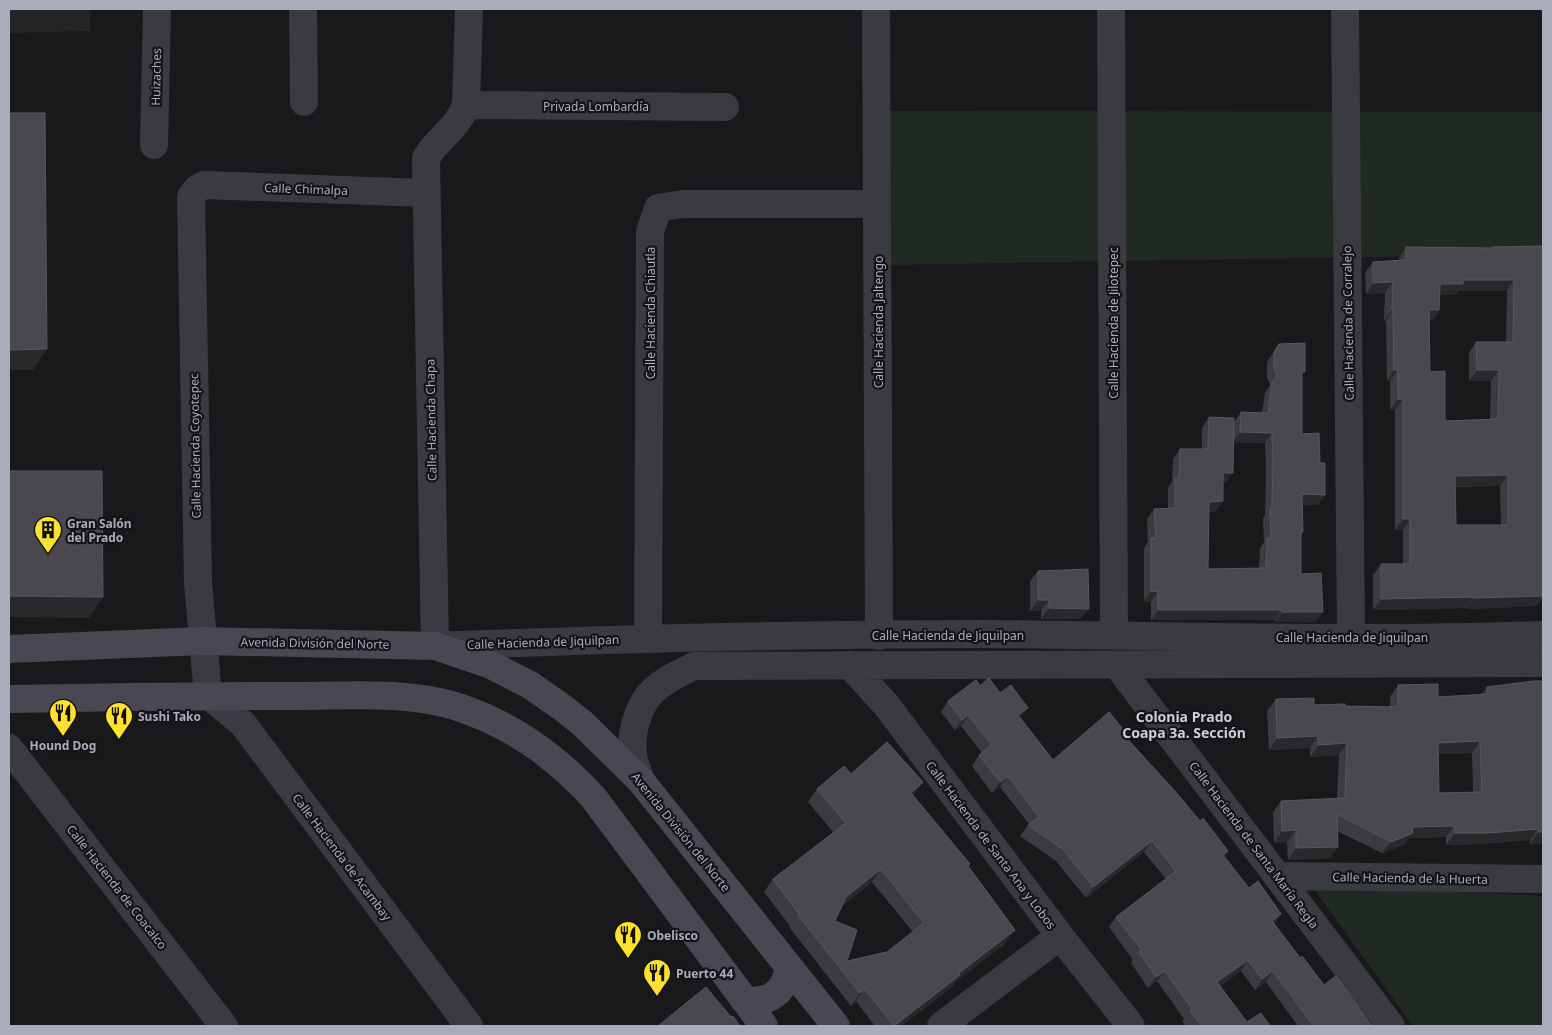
<svg xmlns="http://www.w3.org/2000/svg" width="1552" height="1035" font-family="'Noto Sans',sans-serif">
	<style>
		.built { fill: #252528 }
		.green { fill: #202a23 }
		.lines { fill: none; stroke-linecap: round; stroke-linejoin: round }
		.street { stroke: #3a3a41; stroke-width: 28 }
		.secondary { stroke: #474851; stroke-width: 28 }
		.wall { fill: #3c3c40; fill-rule: evenodd }
		.shaded-wall { fill: #29292c }
		.building { fill: #48484e; stroke: #57585f; fill-rule: evenodd }
		.labels { text-anchor: middle; dominant-baseline: central; stroke-width: 4.5; stroke-linejoin: round; paint-order: stroke }
		.street-label { font-size: 12px; fill: #aaacbc; stroke: #141416 }
		.poi-label { font-size: 12px; font-weight: bold; fill: #aaacbc; stroke: #141416; text-anchor: start }
		.neighbourhood-label { font-size: 14px; font-weight: bold; fill: #cccdd7; stroke: #141416 }
	</style>
	<rect width="100%" height="100%" fill="#19191b"/>
	<!-- built -->
	<path class="built" d="M9 9H90V31L9 33Z"/>
	<!-- green -->
	<path class="green" d="M886 111 1543 112V254L887 265Z
		M1311 885 1543 896V1026H1413Z"/>
	<g class="lines">
		<!-- street -->
		<path class="street" d="M303 9 304 102
			M469 9 466 105C457 129 439 137 426 158L435 646C617 639 799 634 981 634 1168 635 1356 642 1543 635
			M876 9 879 636
			M1111 9 1114 636
			M1345 9 1351 637
			M466 105 725 107
			M154 145 157 9
			M426 193 204 185 197 189 191 197 198 583 208 695 243 724 469 1026
			M648 638 650 232 658 208 683 204H877
			M850 665 887 706 1060 936 1131 1026
			M1117 665 1391 1026
			M9 748 224 1026
			M641 781C638 773 634 763 633 755 630 734 638 704 654 690 666 679 680 673 694 666L1543 663
			M1277 876 1543 879
			M941 1026 1060 936"/>
		<!-- secondary -->
		<path class="secondary" d="M9 649 202 641 435 646 491 665 530 685 563 708 582 723 641 781 836 1026
			M9 699C105 697 201 696 297 696 349 696 405 691 455 706 511 724 554 755 593 797L764 1026
			M744 1000C770 1004 785 992 789 967"/>
	</g>
	<!-- wall -->
	<path class="wall" d="M1543 246V597L1536 606 1466 609V608L1373 610V575L1381 564H1403V530H1395V410H1390V381H1387L1386 321H1384L1385 293 1366 294 1365 273 1373 262 1399 260V258L1406 247 1491 248 1492 247ZM1458 291H1507L1506 342H1476L1469 353V381H1491L1490 419 1445 421 1430 372 1429 321H1432L1439 310 1440 295H1456ZM1500 486 1501 525H1456L1455 487Z
		M1279 344 1302 375V434L1318 505H1302L1303 532 1301 535V574L1316 622H1275V620H1151V602L1144 601V548L1148 542 1147 519 1154 509 1168 508V488L1172 482 1173 459 1180 449H1202V428L1209 417 1234 422 1241 412 1262 413 1265 393 1270 385 1267 377V362ZM1233 442 1265 443 1266 471 1265 515 1263 518 1264 542 1260 548 1259 568 1208 569 1209 512 1216 511 1223 483H1226Z
		M1038 571 1081 619H1041V610L1030 611V581Z
		M1398 685 1438 697 1481 695 1487 687 1543 843 1530 844V840L1480 844 1446 845V837L1409 838 1404 845 1382 853 1337 831 1338 847 1330 858 1288 860 1287 842 1274 843 1273 812 1281 801 1337 798 1339 755 1310 757V748L1269 750 1267 711 1276 699 1314 705 1390 707V697ZM1472 753 1473 792 1439 793 1438 754Z
		M980 686 1020 719 1053 760 1130 738 1129 740 1200 821 1228 851 1224 857 1249 888 1281 914 1274 924 1300 958 1324 985 1372 1026H1298L1266 982 1255 990 1241 971 1220 986 1247 1022 1270 1026H1186L1182 1021 1184 1019 1157 981 1148 988 1131 963 1133 960 1109 927 1116 917 1166 879 1144 852 1086 898 1056 861 1020 836 1029 824 1000 787 992 793 972 766 979 755 982 753 961 726 955 730 941 712 948 701Z
		M851 774 914 796 968 867 1006 943 956 981 951 988 901 1026H875L856 1001 851 1006 789 927 790 926 764 892 773 879 834 833 808 802 817 789ZM872 882 913 932 887 952 847 961 835 921 842 906Z"/>
	<!-- shaded-wall -->
	<path class="shaded-wall" d="M1463 280H1514L1507 291H1458L1456 295H1432L1440 284Z
		M1393 282 1385 293 1366 294 1373 283Z
		M1392 310H1393L1386 321H1384Z
		M1429 310H1439L1432 321H1422Z
		M47 349 33 370H9V350Z
		M1394 370H1398L1390 381H1387Z
		M1477 370H1499L1491 381H1469Z
		M1398 399H1403L1395 410H1390Z
		M1240 432 1272 433 1265 443 1233 442Z
		M1223 473H1233L1226 483H1216Z
		M1508 475 1500 486 1447 487 1455 476Z
		M1302 494 1325 495 1318 505H1295Z
		M1223 501 1216 511 1202 512 1209 502Z
		M1403 519H1410L1403 530H1395Z
		M1151 591 1158 592 1151 602 1144 601Z
		M9 596 103 597 89 618 9 617Z
		M1543 596 1536 606 1466 609 1473 598Z
		M1473 597 1466 608 1373 610 1381 599Z
		M1038 600H1049L1041 610 1030 611Z
		M1049 608 1089 609 1081 619H1041Z
		M1158 610H1282L1275 620H1151Z
		M1282 612H1323L1316 622H1275Z
		M1028 708 1020 718 1018 715Z
		M968 715 961 726 955 730 962 720Z
		M1318 736 1310 748 1269 750 1277 738Z
		M1480 741 1472 753 1430 755 1438 743Z
		M1347 743 1339 755 1310 757 1319 745Z
		M1008 776 1000 787 992 793 1000 782Z
		M923 782 914 795 911 793Z
		M1454 826 1446 837 1409 838 1404 845 1382 853 1391 842 1412 827Z
		M1538 829 1530 840 1480 844 1446 845 1455 833Z
		M1296 830 1287 842 1274 843 1282 831Z
		M1538 832H1543V843L1530 844Z
		M1152 841 1144 852 1086 898 1093 887Z
		M1338 847 1330 858 1288 860 1296 848Z
		M881 869 872 882 837 910 846 897Z
		M1281 914 1274 925 1272 921Z
		M1015 930 1006 943 956 981 951 988 901 1026H894L959 973Z
		M1248 960 1241 971 1209 993 1217 982Z
		M1165 971 1157 981 1148 988 1156 977Z
		M1273 971 1266 982 1255 990 1262 979Z
		M865 989 856 1001 851 1006 860 993Z"/>
	<!-- building -->
	<path class="building" d="M9 113H45L47 349 9 350Z
		M1543 246V596L1473 598V597L1381 599V564H1410V519H1403V399H1398V370H1394L1393 310H1392L1393 282 1373 283V262L1406 260V247L1492 248V247ZM1463 280H1514L1513 342H1476L1477 370H1499L1498 419 1445 421V371L1430 372 1429 310H1439L1440 284H1463ZM1508 475V525H1456L1455 476Z
		M1305 343V372H1302V434L1319 433 1320 463H1325V495L1302 494 1303 532H1301V574L1321 573 1323 612H1282V610H1158V592L1151 591V538H1156L1154 509 1175 508V478H1179L1180 449H1208L1209 417 1234 418 1233 473H1223V501L1209 502 1208 569 1266 568 1267 538H1271L1270 508H1272L1273 461 1272 433 1240 432 1241 412 1268 413 1272 382 1277 376 1274 367V352L1279 344Z
		M9 471H102L103 597 9 596Z
		M1088 569 1089 609 1049 608V600H1038V571Z
		M989 678 1000 693 1011 685 1028 708 1018 715 1053 760 1109 712 1130 738 1128 740 1174 790 1200 821 1203 818 1228 851 1223 855 1249 888 1258 881 1281 914 1272 921 1300 958 1302 956 1324 985 1336 976 1372 1026H1314L1273 971 1262 979 1248 960 1217 982 1247 1022 1261 1013 1270 1026H1202L1190 1011 1192 1009 1165 971 1156 977 1139 952 1142 950 1116 917 1176 871 1152 841 1093 887 1064 850 1028 825 1039 817 1008 776 1000 782 979 755 992 745 968 715 962 720 948 701 976 680 980 686Z
		M1533 681H1543V832H1538V829L1488 833H1455L1454 826 1412 827 1413 833 1391 842 1337 814 1338 847 1296 848V830L1282 831 1281 801 1345 798 1347 743 1319 745 1318 736 1277 738 1276 699 1314 698V705L1345 704V706L1398 707V685L1438 684V697L1488 694 1487 687ZM1480 741 1482 792 1439 793 1438 743Z
		M887 742 923 782 911 793 970 864 968 866 1015 930 959 973 960 975 894 1026 865 989 860 993 798 915 799 914 773 879 846 823 817 789 844 766 851 774ZM881 869 924 923 887 952 847 961 857 930 835 921 846 897Z
		M706 987 731 1017 733 1016 740 1026H658Z"/>
	<!-- icons -->
	<defs>
		<symbol id="building-pin" viewBox="-11 -11 22 30"><path d="M0 17L-7.5 6A9.5 9.5 0 1 1 7.5 6Z" fill="#fee12e" stroke="#141416"/><path d="M-4-6H4V6H1V3H-1V6H-4ZM-2.5-4.3h1.7v1.8h-1.7ZM.8-4.3h1.7v1.8H.8ZM-2.5-1h1.7V.8h-1.7ZM.8-1h1.7V.8H.8Z" fill="#111"/></symbol>
		<symbol id="restaurant-pin" viewBox="-11 -11 22 30"><path d="M0 17L-7.5 6A9.5 9.5 0 1 1 7.5 6Z" fill="#fee12e" stroke="#141416"/><path d="M-5-6h1v4h1v-4h1v4h1v-4h1v5L-1.5 .5V6h-2V.5L-5-1ZM5-6V6H3V1.5H1.5Q1.5-4 5-6Z" fill="#111"/></symbol>
	</defs>
	<g fill-rule="evenodd">
		<use href="#building-pin" x="32" y="514" width="32" height="43"/>
		<use href="#restaurant-pin" x="47" y="697" width="32" height="43"/>
		<use href="#restaurant-pin" x="103" y="700" width="32" height="43"/>
		<use href="#restaurant-pin" x="612" y="919" width="32" height="43"/>
		<use href="#restaurant-pin" x="641" y="957" width="32" height="43"/>
	</g>
	<g class="labels">
		<!-- street labels -->
		<g class="street-label">
			<text transform="translate(156 77) rotate(-89)">Huizaches</text>
			<text x="596" y="106">Privada Lombardía</text>
			<text transform="translate(306 189) rotate(2)">Calle Chimalpa</text>
			<text transform="translate(650 313) rotate(-90)">Calle Hacienda Chiautla</text>
			<text transform="translate(878 322) rotate(-90)">Calle Hacienda Jaltengo</text>
			<text transform="translate(1113 323) rotate(-90)">Calle Hacienda de Jilotepec</text>
			<text transform="translate(1348 323) rotate(-91)">Calle Hacienda de Corralejo</text>
			<text transform="translate(431 420) rotate(-91)">Calle Hacienda Chapa</text>
			<text transform="translate(195 446) rotate(-91)">Calle Hacienda Coyotepec</text>
			<text x="948" y="635">Calle Hacienda de Jiquilpan</text>
			<text x="1352" y="637">Calle Hacienda de Jiquilpan</text>
			<text transform="translate(543 642) rotate(-2)">Calle Hacienda de Jiquilpan</text>
			<text transform="translate(315 643) rotate(1)">Avenida División del Norte</text>
			<text transform="translate(681 832) rotate(51)">Avenida División del Norte</text>
			<text transform="translate(991 845) rotate(53)">Calle Hacienda de Santa Ana y Lobos</text>
			<text transform="translate(1254 845) rotate(53)">Calle Hacienda de Santa María Regla</text>
			<text transform="translate(342 857) rotate(53)">Calle Hacienda de Acambay</text>
			<text transform="translate(1410 878) rotate(1)">Calle Hacienda de la Huerta</text>
			<text transform="translate(117 887) rotate(52)">Calle Hacienda de Coacalco</text>
		</g>
		<!-- poi labels -->
		<g class="poi-label">
			<text x="67" y="523">Gran Salón<tspan x="67" dy="14">del Prado</tspan></text>
			<text x="138" y="716">Sushi Tako</text>
			<text x="63" y="745" text-anchor="middle">Hound Dog</text>
			<text x="647" y="935">Obelisco</text>
			<text x="676" y="973">Puerto 44</text>
		</g>
		<!-- neighbourhood labels -->
		<g class="neighbourhood-label">
			<text x="1184" y="716">Colonia Prado<tspan x="1184" dy="16">Coapa 3a. Sección</tspan></text>
		</g>
	</g>
	<!-- border -->
	<rect width="1552" height="1035" fill="none" stroke="#aaacbc" stroke-width="20"/>
</svg>
